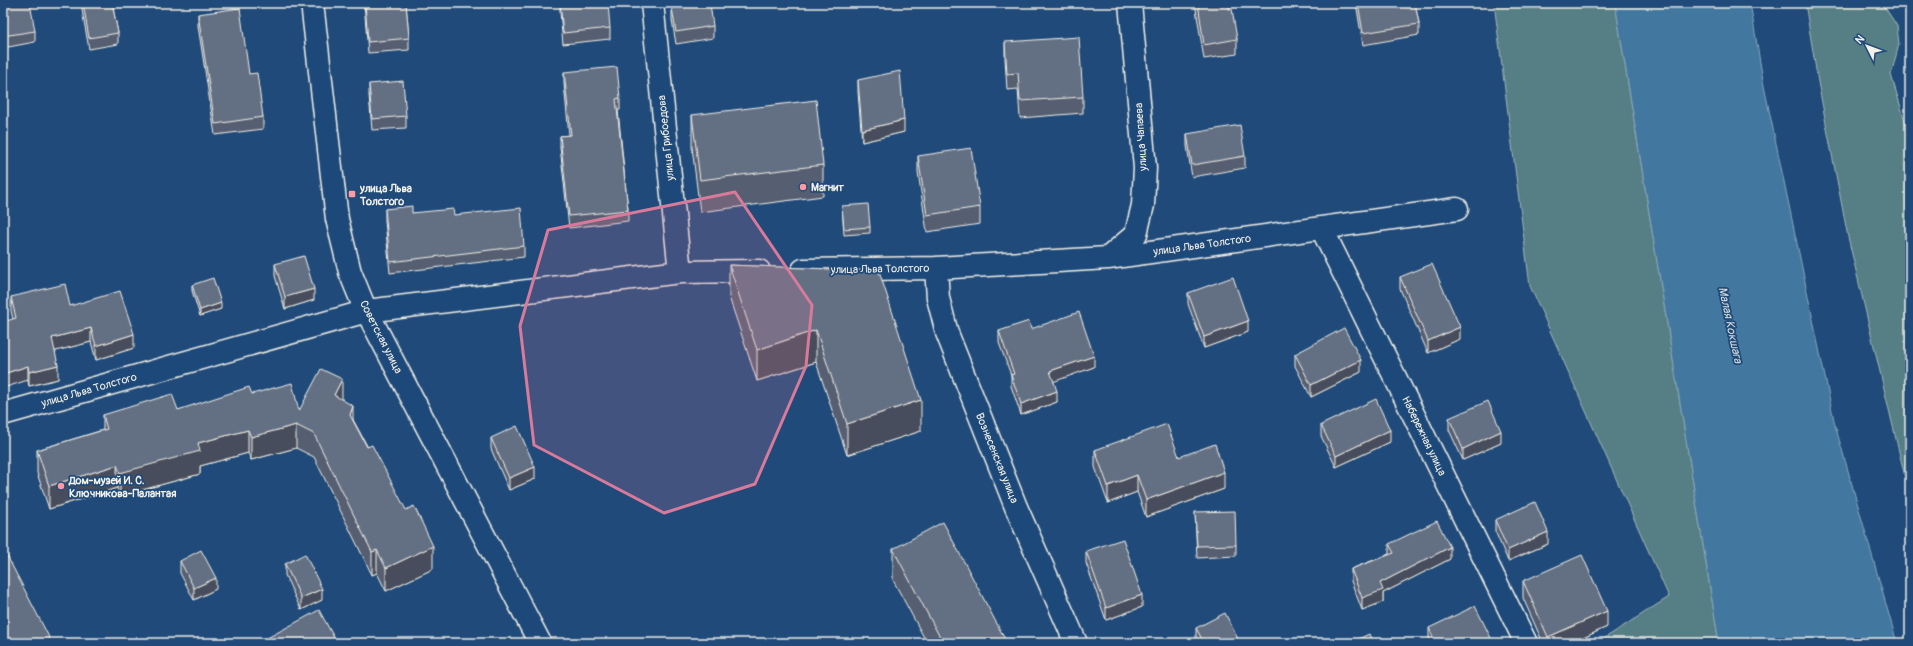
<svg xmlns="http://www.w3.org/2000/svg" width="1913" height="646" font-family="Pangolin,sans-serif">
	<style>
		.green { fill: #567e85; stroke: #a5b8b6 }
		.water { fill: #42779f; stroke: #89a8bc }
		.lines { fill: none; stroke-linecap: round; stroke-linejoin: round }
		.minor-casing { stroke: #f4f1e8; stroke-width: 25 }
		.minor { stroke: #1f4a7a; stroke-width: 22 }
		.wall { fill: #565f72; stroke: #f4f1e8 }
		.shaded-wall { fill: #464e5c; stroke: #f4f1e8 }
		.building { fill: #646f84; stroke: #f4f1e8 }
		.marked { fill: #d87a9a; fill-opacity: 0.2; stroke: #d87a9a; stroke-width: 3; stroke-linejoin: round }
		.poi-dot { fill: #ff9aa2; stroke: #1f4a7a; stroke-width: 1.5 }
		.labels { text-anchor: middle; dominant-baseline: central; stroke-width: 3.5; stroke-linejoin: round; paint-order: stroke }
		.street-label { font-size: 11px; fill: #f4f1e8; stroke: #1f4a7a }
		.poi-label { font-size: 11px; font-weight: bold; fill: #f4f1e8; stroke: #1f4a7a; text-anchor: start }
		.water-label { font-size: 12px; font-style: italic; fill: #d9dfdd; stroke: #1f4a7a }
	</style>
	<rect width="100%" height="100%" fill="#1f4a7a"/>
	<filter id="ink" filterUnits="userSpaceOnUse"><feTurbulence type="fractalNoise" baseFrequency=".025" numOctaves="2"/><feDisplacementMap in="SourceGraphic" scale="8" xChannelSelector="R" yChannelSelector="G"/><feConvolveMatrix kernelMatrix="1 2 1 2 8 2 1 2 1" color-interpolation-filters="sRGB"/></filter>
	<g filter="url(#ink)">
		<!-- green -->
		<path class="green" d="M1494 3H1615L1719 643H1597L1669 597 1530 286Z
			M1805 3H1882L1897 26 1899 44 1891 75 1910 137V498L1848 237 1818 82Z"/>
		<!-- water -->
		<path class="water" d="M1615 3H1750L1764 86 1835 425 1897 643H1719Z"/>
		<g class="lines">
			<defs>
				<path id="minor" d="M312 3 337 219 350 272 363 304 540 643
					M652 3 680 272
					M1322 229 1526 643
					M1108 258 1136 234 1143 205 1145 168 1130 3
					M936 268 938 298 947 333 1016 507 1076 643
					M803 270 936 268 1108 258 1457 209
					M3 414 367 311 680 272 759 271"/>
			</defs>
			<!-- minor casing -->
			<use href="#minor" class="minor-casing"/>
			<!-- minor -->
			<use href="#minor" class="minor"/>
		</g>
		<!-- wall -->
		<path class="wall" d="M82 3H112L118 33V44L89 49 82 10Z
			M364 3H406L409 38V50L368 53Z
			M560 3 610 28V39L563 44 560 12Z
			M1195 3H1229V9L1237 39V54L1204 59Z
			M1356 3H1415L1419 24V35L1363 45Z
			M3 6 35 31V42L3 48Z
			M672 8 713 26V38L676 44 672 20Z
			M198 14 249 74 263 117V129L215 135 198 26Z
			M1005 42 1083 97V113L1020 118 1018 89 1007 90 1005 59Z
			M564 72 620 98V110H618L628 210V221L569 228 560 147V136L569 135 564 84Z
			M858 80 904 132 862 142 858 92Z
			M369 84 406 116V128L372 130 369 95Z
			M692 115 823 165V196L700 212 692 147Z
			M1187 134 1245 156V168L1192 177 1187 146Z
			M918 156 980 207V224L927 232 918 172Z
			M842 206 870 227V233L844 235Z
			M385 209 412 213 454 215 524 246V257L390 273 385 221Z
			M275 264 314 300 285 309 275 276Z
			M729 265 879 271 921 431 847 455 816 362 757 381 729 297Z
			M1400 277 1460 339 1428 353 1400 289Z
			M192 285 221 309 200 316 192 291Z
			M1188 293 1248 332 1204 348 1188 304Z
			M11 297 70 306 134 348 96 360 91 342 55 351 58 379 29 386 11 311Z
			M1031 329 1094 367 1053 381 1057 402 1021 415 1011 386V375L999 343V331Z
			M1295 354 1361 372 1311 397 1295 366Z
			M252 394 299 411 342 399 433 569 386 591 377 573 372 575 314 457 296 448 251 460 248 453 200 466V474L120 496 117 488 49 509 37 473V450L103 430V415L178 410Z
			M1449 418 1501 443 1463 460 1449 430Z
			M1321 425 1390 442 1336 467 1321 436Z
			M491 438 535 479 509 490 491 449Z
			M1095 450 1179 457 1224 489 1146 517 1137 492 1108 503 1095 467Z
			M1195 512 1236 545V556L1197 558Z
			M1495 520 1548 544 1508 561 1495 531Z
			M1389 544 1450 559 1383 593V602L1362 610 1351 581V569L1389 554Z
			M893 549 1007 643H927L893 580Z
			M1086 551 1142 607 1106 620 1086 563Z
			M180 561 216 589 194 600 180 573Z
			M285 564 322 600 301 610 285 575Z
			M1523 581 1607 627 1572 643H1543L1523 598Z
			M1196 628 1240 643H1198L1196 639Z
			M1429 628 1493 643H1431L1429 640Z"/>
		<!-- shaded-wall -->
		<path class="shaded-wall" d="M904 120V132L862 142V130Z
			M314 289V300L285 309V297Z
			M221 303V309L200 316V310Z
			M1248 321V332L1204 348V337Z
			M1460 327V339L1428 353V341Z
			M91 328V342L52 352V338Z
			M816 330V362L757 381V350Z
			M134 334V348L96 360V346Z
			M1094 356V367L1050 383V371Z
			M1361 360V372L1311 397V385Z
			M58 365V379L29 386V372Z
			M28 366V380L3 388V374Z
			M342 379V402L334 395Z
			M1057 391V402L1021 415V404Z
			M921 400V431L847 455V424Z
			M353 406V429L350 415Z
			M296 425V448L251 460V437Z
			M248 430V453L200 466V474L120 496V473L198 443Z
			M1390 430V442L1336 467V456Z
			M1501 431V443L1463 460V449Z
			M117 465V488L49 509V486Z
			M535 467V479L509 490V478Z
			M1224 472V489L1146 517V500Z
			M1137 475V492L1108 503V486Z
			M1548 532V544L1508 561V550Z
			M433 546V569L386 591V568Z
			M1450 547V559L1383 593V602L1362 610V598L1380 583Z
			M377 550V573L372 575V552Z
			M216 578V589L194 600V588Z
			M322 589V600L301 610V598Z
			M1142 595V607L1106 620V608Z
			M1607 611V627L1572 643H1548V637Z"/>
		<!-- building -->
		<path class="building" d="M21 3H30L35 31 3 36V6Z
			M83 3H112L118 33 89 38Z
			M365 3H406L409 38 368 42Z
			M560 3H608L610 28 563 33Z
			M704 3H710L713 26 676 32 672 8Z
			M1198 3H1229V9H1232L1237 39 1204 45Z
			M1358 3H1415L1419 24 1363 33Z
			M240 8 249 74 257 73 263 117 215 124 198 14Z
			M1079 37 1083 97 1020 101 1018 73 1007 74 1005 42Z
			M617 67 620 98 616 99 628 210 569 216 560 136 571 135 564 72Z
			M900 71 904 120 862 130 858 80Z
			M403 81 406 116 372 119 369 84Z
			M816 100 823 165 700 180 692 115Z
			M1240 125 1245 156 1192 165 1187 134Z
			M971 148 980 207 927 215 918 156Z
			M868 204 870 227 844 229 842 206Z
			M412 206V213L453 209 454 215 521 208 524 246 390 262 385 209Z
			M304 256 314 289 285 297 275 264Z
			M1432 264 1460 327 1428 341 1400 277Z
			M729 265 879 271 921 400 847 424 816 330 757 350Z
			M1233 277 1248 321 1204 337 1188 293Z
			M213 278 221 303 200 310 192 285Z
			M65 284 70 306 120 291 134 334 96 346 91 328 52 338 58 365 29 372 28 366 3 374V322L16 318 11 297Z
			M1079 312 1094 356 1050 371 1057 391 1021 404 1011 375 1014 374 999 331 1029 321 1031 329Z
			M1344 328 1361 360 1311 385 1295 354Z
			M321 369 342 379 334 395 353 406 350 415 367 447 372 445 406 510 414 506 433 546 386 568 377 550 372 552 314 434 296 425 251 437 248 430 198 443 200 451 120 473 117 465 49 486 37 450 107 429 103 415 172 394 178 410 249 387 252 394 292 383 299 411Z
			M1376 399 1390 430 1336 456 1321 425Z
			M1488 401 1501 431 1463 449 1449 418Z
			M1167 424 1179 457 1215 444 1224 472 1146 500 1137 475 1108 486 1095 450Z
			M517 426 535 467 509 478 491 438Z
			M1535 502 1548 532 1508 550 1495 520Z
			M1235 511 1236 545 1197 546 1195 512Z
			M1437 521 1450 547 1380 583 1383 590 1362 598 1351 569 1394 553 1389 544Z
			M943 522 1007 643H943L893 549Z
			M1123 539 1142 595 1106 608 1086 551Z
			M3 548 52 643H3Z
			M201 550 216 578 194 588 180 561Z
			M305 554 322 589 301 598 285 564Z
			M1582 555 1607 611 1548 637 1523 581Z
			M1475 606 1493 642 1491 643H1436L1429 628Z
			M319 610 337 643H258Z
			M1225 613 1240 643H1204L1196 628Z
			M1369 634 1373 643H1350Z"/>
	</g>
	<!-- marked area -->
	<path class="marked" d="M735 192 812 305 806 366 755 484 664 513 534 445 520 326 548 230Z"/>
	<!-- markers -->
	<g class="poi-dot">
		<circle cx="803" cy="187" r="4"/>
		<rect x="348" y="190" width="8" height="8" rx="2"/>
		<circle cx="61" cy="486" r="4"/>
	</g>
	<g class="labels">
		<!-- street labels -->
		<g class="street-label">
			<text transform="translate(1141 137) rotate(-94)">улица Чапаева</text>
			<text transform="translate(666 138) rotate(-96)">улица Грибоедова</text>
			<text transform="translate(1202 245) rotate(-8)">улица Льва Толстого</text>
			<text transform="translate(880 269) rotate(-1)">улица Льва Толстого</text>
			<text transform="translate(381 337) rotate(63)">Советская улица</text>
			<text transform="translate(89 390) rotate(-16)">улица Льва Толстого</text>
			<text transform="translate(1424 436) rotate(64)">Набережная улица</text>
			<text transform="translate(997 458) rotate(68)">Вознесенская улица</text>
		</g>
		<!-- poi labels -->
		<g class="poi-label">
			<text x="811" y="187">Магнит</text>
			<text x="360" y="188">улица Льва<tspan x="360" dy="13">Толстого</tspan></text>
			<text x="69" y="480">Дом-музей И. С.<tspan x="69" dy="13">Ключникова-Палантая</tspan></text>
		</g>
		<!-- water labels -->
		<g class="water-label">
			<text transform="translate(1730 325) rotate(78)">Малая Кокшага</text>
		</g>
	</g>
	<!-- margin -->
	<rect width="1913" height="646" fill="none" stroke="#1f4a7a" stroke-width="16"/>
	<rect x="8" y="8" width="1897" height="630" fill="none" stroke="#f4f1e8" stroke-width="1.5" filter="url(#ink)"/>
	<!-- north arrow -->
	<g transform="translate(1867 46) rotate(312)" stroke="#1f4a7a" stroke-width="3" paint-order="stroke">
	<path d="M0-3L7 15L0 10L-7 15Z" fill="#f4f1e8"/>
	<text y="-6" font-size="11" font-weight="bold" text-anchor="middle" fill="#f4f1e8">N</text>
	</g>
</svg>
